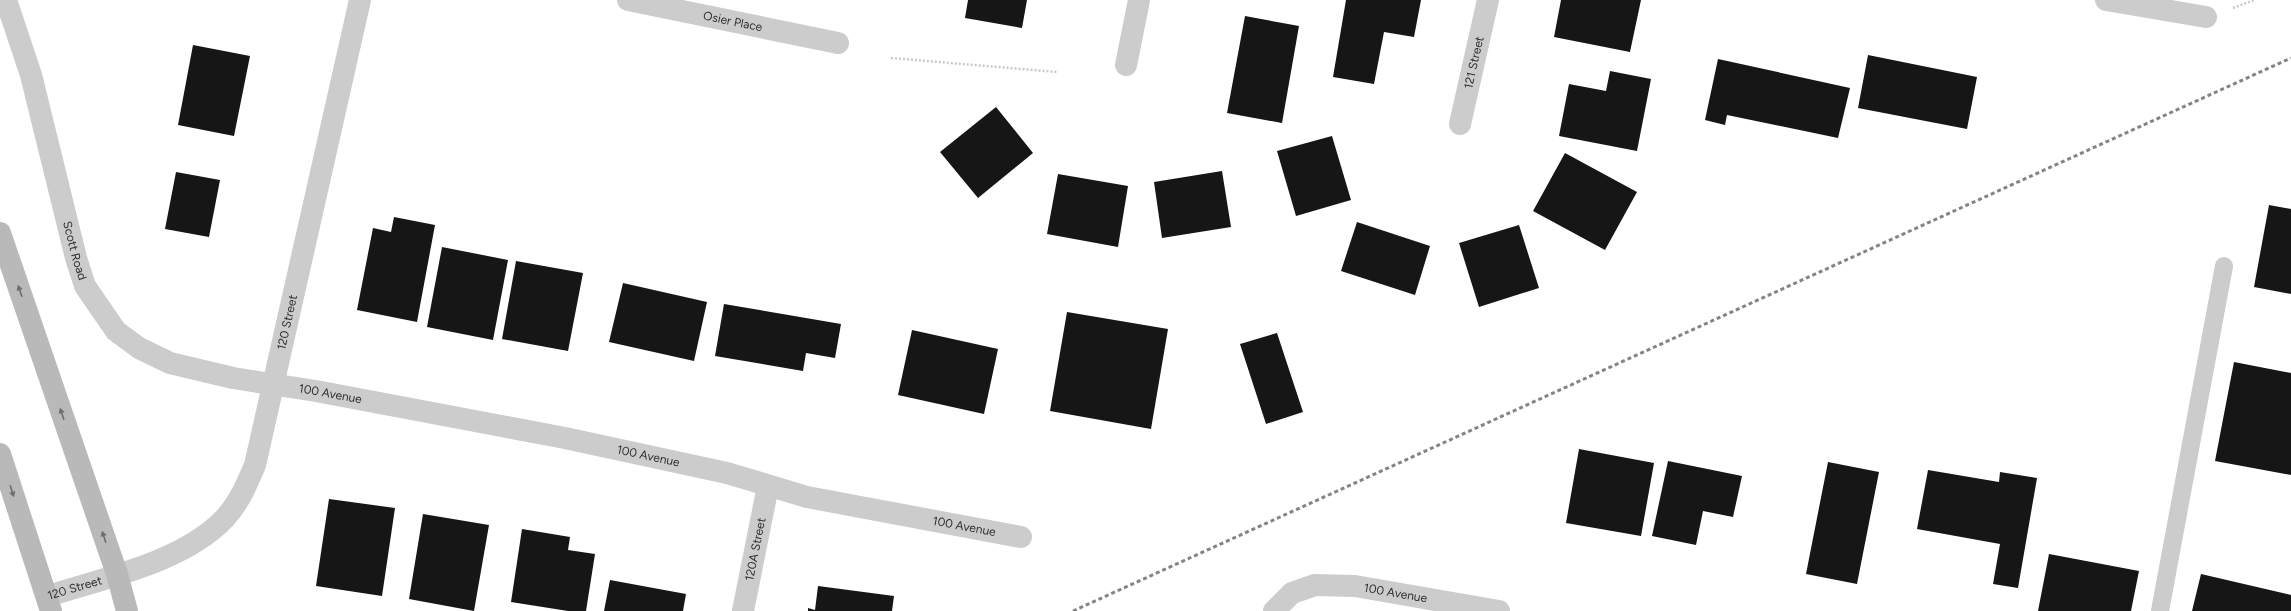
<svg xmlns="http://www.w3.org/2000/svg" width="2291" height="611" font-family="Figtree,sans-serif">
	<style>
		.building { fill: #161616 }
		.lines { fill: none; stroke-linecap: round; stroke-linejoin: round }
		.path { stroke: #c9c9c9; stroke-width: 2.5; stroke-dasharray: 2 2; stroke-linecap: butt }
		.lane { stroke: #ccc; stroke-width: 18 }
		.street { stroke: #ccc; stroke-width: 22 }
		.secondary { stroke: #b9b9b9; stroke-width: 22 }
		.rail { stroke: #848484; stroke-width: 3; stroke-dasharray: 4 3; stroke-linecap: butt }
		.oneway { fill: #6d6d6d }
		.labels { text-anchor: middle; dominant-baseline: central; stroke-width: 4; stroke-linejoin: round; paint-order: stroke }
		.street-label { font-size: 12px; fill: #2f2f2f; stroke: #fff }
	</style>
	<rect width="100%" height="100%" fill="#fff"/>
	<!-- building -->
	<path class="building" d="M968 0H1027L1022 28 965 18Z
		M1346 0H1421L1414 37 1384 32 1374 84 1333 77Z
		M1561 0H1641L1630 52 1554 37Z
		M1245 16 1299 26 1282 123 1227 113Z
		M193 45 250 56 234 136 178 125Z
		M1868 55 1977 77 1967 129 1858 108Z
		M1718 59 1850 88 1838 138 1727 115 1725 125 1705 120Z
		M1610 71 1651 79 1637 151 1559 136 1569 84 1606 91Z
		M996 107 1033 153 978 198 940 152Z
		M1332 136 1351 200 1296 216 1277 151Z
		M1565 153 1637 192 1605 250 1533 211Z
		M1222 171 1231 227 1162 238 1154 182Z
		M176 172 220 180 209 237 165 229Z
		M1058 174 1128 186 1118 247 1047 234Z
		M2269 205 2291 209V294L2254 287Z
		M394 217 435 225 417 322 357 310 373 228 391 232Z
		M1357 222 1430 246 1415 295 1341 271Z
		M1519 225 1539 288 1479 307 1459 243Z
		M442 247 508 260 493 340 427 327Z
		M516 261 583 273 568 351 502 339Z
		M623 283 707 302 694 361 609 342Z
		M724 304 841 324 835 358 806 353 803 371 715 356Z
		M1067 312 1168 329 1151 429 1050 411Z
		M912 330 998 349 984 414 898 395Z
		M1277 333 1303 412 1266 424 1240 344Z
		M2234 362 2291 373V475L2215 461Z
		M1579 449 1654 463 1641 536 1566 523Z
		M1668 461 1742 476 1733 517 1703 511 1696 545 1652 536Z
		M1828 462 1879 472 1857 584 1806 574Z
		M1928 470 1999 482 2000 472 2037 478 2018 588 1993 584 2000 544 1917 529Z
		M329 499 395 508 382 596 316 586Z
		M423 514 489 525 474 611 409 599Z
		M522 529 570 537 568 550 595 554 586 611H568L511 602Z
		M2049 554 2139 571 2131 611H2038Z
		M2201 574 2291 595V611H2192Z
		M610 580 686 594 683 611H604Z
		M818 586 894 596 892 611H808V608L815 610Z"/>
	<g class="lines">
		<!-- path -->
		<path class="path" d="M2233 8 2254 0
			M891 58 1057 72"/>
		<!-- lane -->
		<path class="lane" d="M2160 611 2224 266"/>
		<!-- street -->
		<g class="street">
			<path id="s1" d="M6 0 31 75 76 258 85 286 116 331 139 348 170 363 233 378 316 391 565 438 727 473 807 497 1021 537"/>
			<path id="s2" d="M628 0 838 43"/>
			<path d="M2106 0 2206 17"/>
			<path d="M1126 65 1139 0"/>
			<path id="s3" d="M1460 124 1488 0"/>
			<path id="s4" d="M48 596C104 578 184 562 225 518 239 503 247 484 255 465L360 0"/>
			<path id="s5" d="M743 611 768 486"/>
			<path id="s6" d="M1274 611 1292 593 1315 585 1355 586 1499 611"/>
		</g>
		<!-- secondary -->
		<path class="secondary" d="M0 233 117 574 127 611
			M0 454 51 611"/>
		<!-- rail -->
		<path class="rail" d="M1073 611 2291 58"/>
	</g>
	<!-- one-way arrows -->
	<defs><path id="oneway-solid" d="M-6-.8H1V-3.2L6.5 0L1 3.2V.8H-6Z"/></defs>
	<g class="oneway">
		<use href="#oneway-solid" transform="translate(20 291) rotate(-109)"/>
		<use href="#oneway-solid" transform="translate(62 414) rotate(-109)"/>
		<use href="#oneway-solid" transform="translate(12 491) rotate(72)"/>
		<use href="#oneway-solid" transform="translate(104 537) rotate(-109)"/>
	</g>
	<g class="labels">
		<!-- street labels -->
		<g class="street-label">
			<text stroke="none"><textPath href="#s2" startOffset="107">Osier Place</textPath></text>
			<text stroke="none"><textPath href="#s3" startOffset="63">121 Street</textPath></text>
			<text stroke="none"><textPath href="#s1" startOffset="260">Scott Road</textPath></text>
			<text stroke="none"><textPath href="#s4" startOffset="403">120 Street</textPath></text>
			<text stroke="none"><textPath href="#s1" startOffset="578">100 Avenue</textPath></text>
			<text stroke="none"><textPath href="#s1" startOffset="902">100 Avenue</textPath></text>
			<text stroke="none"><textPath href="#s1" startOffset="1226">100 Avenue</textPath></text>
			<text stroke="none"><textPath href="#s5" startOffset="63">120A Street</textPath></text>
			<text stroke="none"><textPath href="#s4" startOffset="28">120 Street</textPath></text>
			<text stroke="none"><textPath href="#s6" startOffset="131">100 Avenue</textPath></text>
		</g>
	</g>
</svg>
